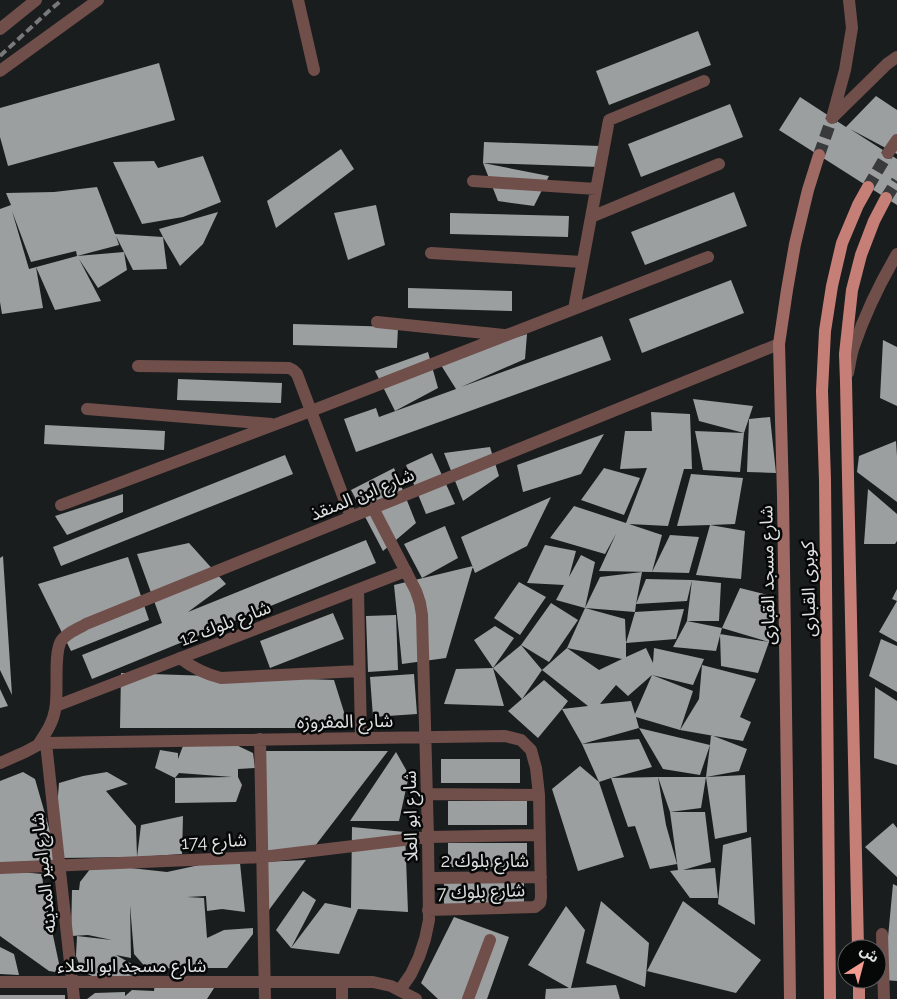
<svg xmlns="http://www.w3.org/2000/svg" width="897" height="999" font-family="Raleway,'Noto Sans Arabic',sans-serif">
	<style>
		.building { fill: #9b9fa0; fill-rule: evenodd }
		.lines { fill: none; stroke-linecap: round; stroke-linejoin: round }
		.secondary-tunnel { stroke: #383a3b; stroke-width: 12; stroke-dasharray: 12 6; stroke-linecap: butt }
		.primary-tunnel { stroke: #383a3b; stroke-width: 12; stroke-dasharray: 12 6; stroke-linecap: butt }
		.lane { stroke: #704e4a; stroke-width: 12 }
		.street { stroke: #704e4a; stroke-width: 12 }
		.secondary { stroke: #a06a64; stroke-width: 12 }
		.primary { stroke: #c67f77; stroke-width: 12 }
		.rail { stroke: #77797a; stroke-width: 4; stroke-dasharray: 8 4; stroke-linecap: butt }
		.labels { text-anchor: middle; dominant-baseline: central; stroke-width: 5; stroke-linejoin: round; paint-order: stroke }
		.street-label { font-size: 18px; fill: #dfe1e2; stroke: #060707 }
	</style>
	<rect width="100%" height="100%" fill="#1a1d1e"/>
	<!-- building -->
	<path class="building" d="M698 31 711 65 609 105 596 71Z
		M159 63 175 120 8 166 0 137V108Z
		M876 96 897 110V154L850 129 897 159V205L779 130 800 97 846 127Z
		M730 104 743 137 641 177 628 144Z
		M484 142 600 146 599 167 483 163Z
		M341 149 354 169 276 228 267 201Z
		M203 156 221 202 183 217 142 224 113 162 154 161 158 168Z
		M483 163 549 176 534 206 498 201Z
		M97 187 115 234 163 237 159 229 218 212 203 244 180 266 163 237 167 269 133 270 124 252 127 270 98 288 79 259 101 301 55 310 36 267 43 308 2 314 0 302V209L11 205 6 193 54 192ZM12 211 31 262 76 251 77 256 29 269ZM116 236 124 252 77 256 119 245Z
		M734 192 747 226 645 265 631 232Z
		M376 205 385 245 348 260 334 213Z
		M450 213 569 216 568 237 450 234Z
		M731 280 744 313 642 353 629 319Z
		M408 288 512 291V311L408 308Z
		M293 324 398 327 397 348 293 345Z
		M527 334 525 359 461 387 602 336 611 360 356 452 344 419 376 408 379 417 456 389 439 362Z
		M883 340 897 347V406L880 398Z
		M428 352 438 388 395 411 375 371Z
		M178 379 282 383 281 403 177 400Z
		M693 399 753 406 744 433 699 421Z
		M651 412 690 414 692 469H684L668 526 629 524 662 535 652 572 599 571 616 534 605 554 550 538 574 506 626 523 647 468 620 469 625 431H652Z
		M770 417 776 473 747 472 749 419Z
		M45 425 165 431 164 450 44 444Z
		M695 431 744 433 740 472 703 470Z
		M604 434 581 474 523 492 517 465Z
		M896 441 897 456V502L857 472 859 456Z
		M490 447 499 476 463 501 444 453Z
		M432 453 455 504 426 514 406 465Z
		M285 455 293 474 61 566 53 547Z
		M394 468 416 523 383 551 351 490Z
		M604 468 640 478 624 515 581 500Z
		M691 474 743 478 735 524 710 525 745 531 741 579 696 575 710 525 677 526Z
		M868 489 897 514V541L895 544H864Z
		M123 494V512L67 535 55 516Z
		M551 497 527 546 475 573 461 537Z
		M445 526 458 558 422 578 404 544Z
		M670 535 699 537 689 573 652 572Z
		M366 540 376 563 92 679 82 655 162 623 137 554 189 543 226 584 188 612Z
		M545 545 576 551 569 577 581 555 595 562 585 608 625 619 626 643 635 612 585 608 600 577 642 572 636 604 646 579 692 580 721 583 719 621H687L692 580 687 601 636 604 635 612 684 609 676 639 626 643V657L646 648 653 663 654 648 704 659 693 685 652 675 693 691 680 730 636 717 639 728 582 744 562 709 538 738 508 711 544 680 568 701 562 709 588 706 542 670 567 648 585 608 556 600 564 585 527 583ZM567 648 622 659 599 670ZM652 675 635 714 631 701 600 704 616 685 628 696Z
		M3 556 12 695 0 670V558Z
		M128 557 149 620 71 651 38 584Z
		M473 566 446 658 402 664 394 585Z
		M519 582 546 597 520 635 494 618Z
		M740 588 772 596 769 642 722 628Z
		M897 589V642L879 632 897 601 892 599Z
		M551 603 578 620 549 662 521 645 542 670 522 699 493 668 504 706 444 704 456 669 493 668 474 640 495 626 514 638 493 668 521 645Z
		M333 613 344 639 270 668 260 641Z
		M396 615 398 670 368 672 366 616Z
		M687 621 722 628 716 651 673 647Z
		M720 634 769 642 758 673 721 666Z
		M881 639 897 646V692L869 676Z
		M702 665 756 679 740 717 751 722 743 741 680 730 699 699Z
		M121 673 334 680 349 728H120Z
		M414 674 417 714 373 717 370 677Z
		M875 687 897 701V765L874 758Z
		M0 689 8 706 0 708Z
		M639 728 710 745 711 735 747 749 739 771 706 777 745 775 747 832 715 839 706 777 710 745 700 775 663 769Z
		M639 739 652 767 611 778 658 777H706L701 808 670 812H705L711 862 683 870 715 868 718 898H690L670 871 678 870 670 812 658 777 666 825 677 864 650 869 635 826 628 827 611 778 599 782 624 857 578 871 552 789 580 766 599 782 582 744Z
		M234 744 253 753 255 768 238 769V777L242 785 236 802 175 803V778L155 768 160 750 178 753V759L183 746ZM179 773 232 777 175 778Z
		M265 751H388L315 846 262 857Z
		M396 752 409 775 399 821H350Z
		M441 759H520V783H441Z
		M23 772 35 779 60 866 0 864V781Z
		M107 772 128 784 106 791 136 826 137 857 141 825 183 816 182 854 137 857 59 858 57 808 59 783 83 776Z
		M448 801H527V825H448Z
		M893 823 897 828V877L865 847Z
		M352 827 405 832 408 912 358 909 339 954 291 948 276 930 303 891 316 900 291 948 325 903 351 908Z
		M751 837 755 925 718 904 723 845Z
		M448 843H527V867H448Z
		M306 860 263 918 262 862Z
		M240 863 245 912 222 909 207 911 206 896 187 897 204 898 207 938 224 930 253 928V934L227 968H172L148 970 134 954 130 905 131 958 116 955 146 972 104 982 82 971 76 956 77 936 112 940 88 935 71 936 72 890H79L80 882 94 864 167 872 204 864Z
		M0 870 42 874 44 893 61 973 49 971 0 936Z
		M444 881H524V905H444Z
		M893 884 897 886V981L884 980Z
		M601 901 649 943 645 987 586 963Z
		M683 901 761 960 736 993 647 971Z
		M566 906 585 930 571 988 616 985 620 999H545L546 989 569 988 528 965Z
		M454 917 509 937 487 999H438L421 983Z
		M0 947 14 954 19 975 0 974Z
		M155 982 216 985 207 999H87L95 993 125 992V996L132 990 154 991Z
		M0 995H65V999H0Z"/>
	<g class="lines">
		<!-- secondary-tunnel -->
		<path class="secondary-tunnel" d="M819 155 832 118"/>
		<!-- primary-tunnel -->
		<path class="primary-tunnel" d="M868 187 888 153
			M886 198 897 181"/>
		<!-- lane -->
		<path class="lane" d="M298 0 314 70
			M0 29 36 0
			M0 71 98 0
			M833 117 887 64 897 57
			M832 118 845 70 852 28 849 0
			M888 153 897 140
			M848 373C850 364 851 354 854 346 865 314 880 283 897 254"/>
		<!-- street -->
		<path class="street" d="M473 181 596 189
			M591 217 719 164
			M431 253 582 262
			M574 309 609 120 704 81
			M377 322 504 335
			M138 366 289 368 293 370 297 374 351 517
			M87 409 271 424
			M61 505 311 411 708 257
			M373 508 416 591 420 603 422 615 428 837 429 920 425 939 419 957 411 974 400 990
			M358 590 361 738
			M180 658C193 668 205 674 221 678L359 671
			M56 706 406 571
			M260 739 265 999
			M46 743 74 999
			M38 745C45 734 53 723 55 710 59 692 53 655 61 641 66 633 78 629 86 624L779 344
			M0 763 25 752 38 745 46 743 505 736 521 740 531 750 536 768 539 795 541 897 540 903 535 907 428 910
			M427 794 539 795
			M0 868 262 857 428 837 540 835
			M429 878 541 877
			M882 934 884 999
			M0 982H373L391 986 416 999
			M342 982V999
			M468 999 490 940"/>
		<!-- secondary -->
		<path class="secondary" d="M790 999 783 496 779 344 787 290 795 244 808 190 819 155"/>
		<!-- primary -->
		<path class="primary" d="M858 949 846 382 845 354 852 290 861 255 874 221 886 198
			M859 979V999
			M830 999 825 480 822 391 825 331 832 286 842 243 858 205 868 187"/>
		<!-- rail -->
		<path class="rail" d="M0 56 50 10 62 0"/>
	</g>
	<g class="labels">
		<!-- street labels -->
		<g class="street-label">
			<text transform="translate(362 494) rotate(-22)">شارع ابن المنقذ</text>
			<text transform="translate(767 575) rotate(-91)">شارع مسجد القبارى</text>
			<text transform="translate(808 589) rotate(-91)">كوبرى القبارى</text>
			<text transform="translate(225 623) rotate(-21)">شارع بلوك 12</text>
			<text transform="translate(345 721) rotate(-1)">شارع المفروزه</text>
			<text transform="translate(410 816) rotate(-91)">شارع ابو العلا</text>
			<text transform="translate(214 841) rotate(-3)">شارع 174</text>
			<text x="485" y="860">شارع بلوك 2</text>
			<text transform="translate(43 873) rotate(-96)">شارع امير المدينه</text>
			<text transform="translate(481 891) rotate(-2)">شارع بلوك 7</text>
			<text x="132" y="965">شارع مسجد ابو العلاء</text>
		</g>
	</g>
	<!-- north arrow -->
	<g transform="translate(862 964) rotate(36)"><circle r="24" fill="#060707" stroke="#5d5e5f"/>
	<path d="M0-4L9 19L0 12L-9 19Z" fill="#f59c92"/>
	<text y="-8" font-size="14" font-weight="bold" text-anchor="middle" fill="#dfe1e2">ش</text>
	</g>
</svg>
